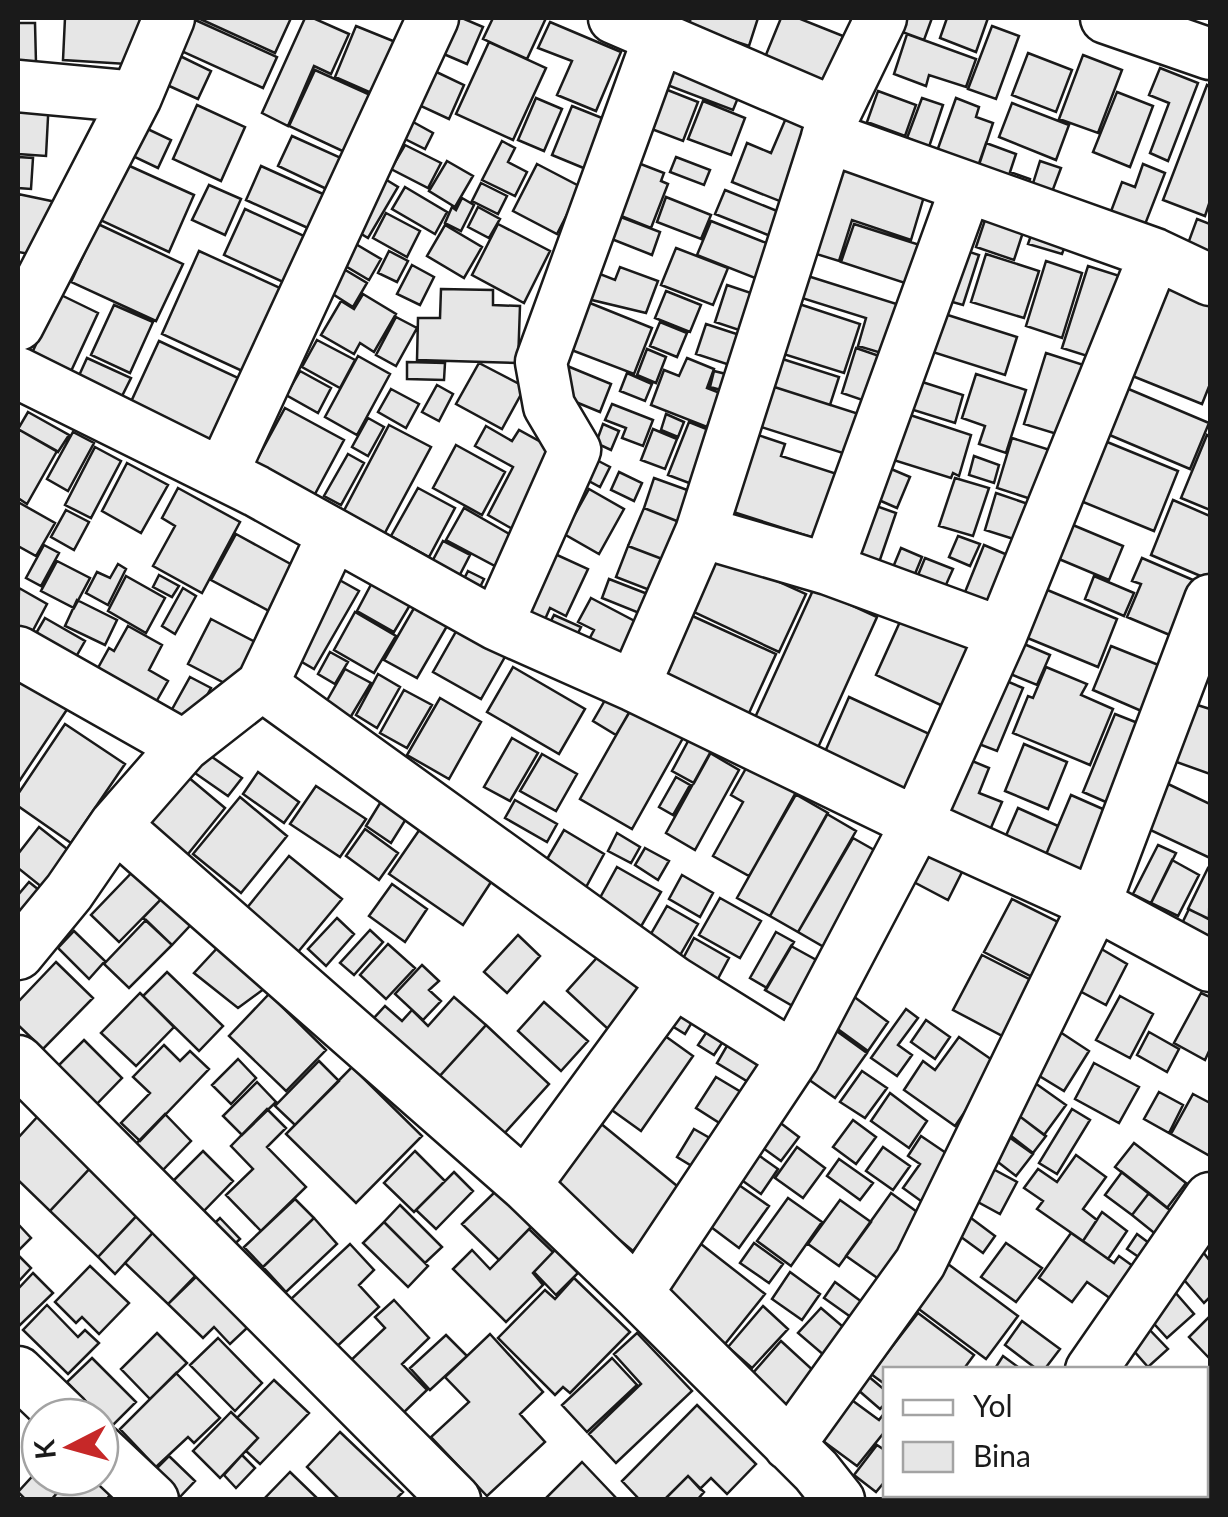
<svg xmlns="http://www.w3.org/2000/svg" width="1228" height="1517" font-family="Lato,sans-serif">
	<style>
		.building { fill: #e6e6e6; stroke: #1a1a1a; stroke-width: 2.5 }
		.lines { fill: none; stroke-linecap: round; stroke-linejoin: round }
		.street-casing { stroke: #1a1a1a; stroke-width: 55 }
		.street { stroke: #fff; stroke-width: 50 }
	</style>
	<rect width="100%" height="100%" fill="#fff"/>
	<!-- building -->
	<path class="building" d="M65 18H146L143 65 63 60Z
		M198 18H291L275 53Z
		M305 18H313L349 34 331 74 314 66 288 126 262 113Z
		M446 18H462L483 27 467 64 432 49Z
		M493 18H546L527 59 483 39Z
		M691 18H758L749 46 688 26Z
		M781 18H798L843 36 822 87 763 62Z
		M898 18H932L924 40 894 29Z
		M947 18H988L976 52 940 38Z
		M193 19 277 57 263 88 179 50Z
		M550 22 621 52 596 111 557 95 572 61 538 48Z
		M18 23H35L36 63H18Z
		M356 26 398 43 376 95 335 77Z
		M992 26 1019 36 996 99 968 89Z
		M907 34 976 59 966 87 929 75 926 86 894 74Z
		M489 42 546 68 513 140 456 114Z
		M1028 53 1072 70 1056 112 1012 95Z
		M674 55 744 83 733 110 662 83Z
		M1083 55 1122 70 1098 133 1059 119Z
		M180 56 211 71 198 99 167 85Z
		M426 67 464 85 449 119 410 101Z
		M1160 68 1198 83 1168 161 1150 153 1169 103 1149 95Z
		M315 70 377 98 351 155 289 126Z
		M1207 85 1210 87V201L1205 216 1163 200Z
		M665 89 698 102 683 141 649 128Z
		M878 91 916 105 905 136 867 122Z
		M1117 92 1153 106 1130 167 1093 152Z
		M18 96 49 98 46 156 18 154Z
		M536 98 562 109 544 151 518 140Z
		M922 98 943 105 929 147 907 138Z
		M956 98 979 107 976 117 993 123 978 168 936 154Z
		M703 101 745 118 731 155 688 139Z
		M1012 103 1069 125 1056 160 999 137Z
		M197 105 245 127 221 181 173 159Z
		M572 106 607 120 586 169 552 155Z
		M404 117 433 133 425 149 395 134Z
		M786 118 822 132 792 206 732 182 747 143 771 153Z
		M135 123 171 140 158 168 122 151Z
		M292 136 350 162 335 193 278 166Z
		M502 141 515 148 508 162 527 172 515 196 482 180Z
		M986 143 1016 154 1010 172 1030 179 1026 193 975 175Z
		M405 145 441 163 428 188 391 169Z
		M620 156 664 173 661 181 668 184 651 228 611 212Z
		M18 157 33 158 31 189 18 188Z
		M676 157 710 170 704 185 670 172Z
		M447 161 473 176 455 207 429 191Z
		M1040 161 1061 168 1049 200 1030 193Z
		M123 163 194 195 169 252 98 219Z
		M537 164 581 187 557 234 513 211Z
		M1143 164 1165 173 1144 227 1110 214 1122 182 1135 187Z
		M837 165 925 193 911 240 852 220 839 261 810 252Z
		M261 166 334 199 319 233 246 200Z
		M385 179 398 187 368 238 355 230Z
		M481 183 507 196 498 214 472 201Z
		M209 185 241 199 225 235 192 220Z
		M405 187 447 212 435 234 392 209Z
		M725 190 787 215 778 239 715 214Z
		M18 194 56 202 36 255 18 252Z
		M666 197 711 215 701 239 657 222Z
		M462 198 474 205 461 231 445 223 452 207 456 210Z
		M478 207 500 219 489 238 468 227Z
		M245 209 313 240 292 286 224 255Z
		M386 213 420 231 407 257 373 238Z
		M613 214 660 232 652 255 604 236Z
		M987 214 1025 226 1014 260 976 247Z
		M1197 219 1210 224V259L1186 249Z
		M711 221 774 246 760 280 697 255Z
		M98 224 183 264 156 321 71 282Z
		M498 224 550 251 524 303 472 275Z
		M854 224 923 246 911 285 841 262Z
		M1035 224 1069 235 1062 254 1028 244Z
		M445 225 482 247 464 278 427 256Z
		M349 240 381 259 369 280 337 261Z
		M954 247 979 255 963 305 938 298Z
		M676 248 728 268 713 305 661 285Z
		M199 251 289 292 251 375 162 334Z
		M389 251 408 261 397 282 378 273Z
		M986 254 1039 271 1024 318 971 302Z
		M1046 261 1082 273 1062 338 1026 326Z
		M412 265 434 277 420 305 397 294Z
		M1088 266 1126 278 1100 360 1062 348Z
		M582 267 615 280 620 267 658 281 646 313 571 295Z
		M342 268 367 283 353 307 328 291Z
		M795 272 903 306 888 355 858 346 866 318 789 294Z
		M1163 281 1210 300V384L1202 404 1125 373Z
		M727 285 757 295 745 332 715 322Z
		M441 289 493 290V305L520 306 518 363 417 360 418 318H440Z
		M666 291 701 305 690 332 655 318Z
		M59 294 98 313 66 382 27 364Z
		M363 294 396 314 374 352 360 343 354 354 321 335 341 301 354 309Z
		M580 299 652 328 634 374 561 346Z
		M793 302 860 324 844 373 777 352Z
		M114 305 153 322 130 373 91 355Z
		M932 310 1017 337 1005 375 920 348Z
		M396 317 417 328 396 366 376 355Z
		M660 322 687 333 677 357 650 346Z
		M706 324 752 339 742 369 696 354Z
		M317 340 355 360 340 388 302 367Z
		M159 341 249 383 214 459 124 417Z
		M856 348 885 358 871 403 842 393Z
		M647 349 666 357 656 383 637 375Z
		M1046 353 1093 368 1070 438 1024 424Z
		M358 356 390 374 357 435 325 417Z
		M773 356 839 377 830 405 765 384Z
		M87 358 131 378 115 410 72 391Z
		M687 358 714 369 707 388 720 393 707 427 651 405 664 370 679 376Z
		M407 362 445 363 444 380 407 379Z
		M479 363 525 387 502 429 456 404Z
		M560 363 611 384 600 412 549 391Z
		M300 371 331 388 318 413 286 395Z
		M714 371 726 374 721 390 710 387Z
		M627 373 652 384 645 401 620 391Z
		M976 374 1026 390 1006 453 979 444 985 426 962 418Z
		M916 380 963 395 955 423 907 408Z
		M1112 382 1209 423 1190 469 1093 428Z
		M765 384 862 415 849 455 752 424Z
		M437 385 453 394 439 421 422 412Z
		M391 389 419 404 406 428 378 412Z
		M612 404 653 420 643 446 622 438 626 428 605 420Z
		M285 408 344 440 308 507 249 474Z
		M28 412 69 435 58 452 18 429Z
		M901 412 971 435 959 476 953 473 951 478 887 458Z
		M666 414 684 422 678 437 661 430Z
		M368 418 384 427 368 456 352 447Z
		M689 422 714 432 705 489 668 475Z
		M603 424 619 431 611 450 596 443Z
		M389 425 431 447 380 542 339 520Z
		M486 426 512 441 519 430 559 452 516 531 488 515 513 467 475 446Z
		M18 429 57 451 27 504 18 498Z
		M653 429 677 439 665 469 641 460Z
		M73 432 94 443 68 491 47 479Z
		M752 433 785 444 781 456 837 474 817 539 727 510Z
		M1207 435 1210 437V510L1181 498Z
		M1095 437 1178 471 1154 531 1071 497Z
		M1012 438 1050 450 1034 500 997 488Z
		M456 445 505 472 482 515 433 488Z
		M95 447 121 461 91 518 65 505Z
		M348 454 364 463 341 505 324 496Z
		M585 454 610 467 600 487 574 473Z
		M974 456 999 465 994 483 969 475Z
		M127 463 168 485 141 533 102 511Z
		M877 463 910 477 897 508 865 494Z
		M619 472 642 483 634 501 611 490Z
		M654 478 704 496 692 527 644 508Z
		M955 478 989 488 973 536 939 526Z
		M178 488 240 522 202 593 153 566 175 526 162 518Z
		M418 488 455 508 429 557 391 536Z
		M589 489 624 509 599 554 564 534Z
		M996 493 1034 506 1023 542 985 530Z
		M1173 500 1210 516V580L1151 555Z
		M862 501 896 513 873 580 839 567Z
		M18 502 55 523 36 556 18 546Z
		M464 508 511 535 495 566 446 540Z
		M644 508 692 527 678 565 628 546Z
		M66 510 89 522 74 550 51 537Z
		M1061 520 1123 546 1109 580 1047 554Z
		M236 534 296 567 271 612 211 580Z
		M958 536 980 544 970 566 949 557Z
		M443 541 470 555 452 590 425 575Z
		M44 545 59 553 41 586 26 578Z
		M984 545 1010 556 985 617 959 607Z
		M628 546 678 565 665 596 616 577Z
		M901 548 922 557 910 586 889 577Z
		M544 549 588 569 566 616 550 608 538 635 511 622Z
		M709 550 806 594 779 652 683 607Z
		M925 558 953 569 941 596 914 585Z
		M1142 558 1207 586 1184 641 1127 617 1141 584 1132 581Z
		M57 561 90 578 74 608 41 591Z
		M118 564 126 569 108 605 86 593 97 572 110 578Z
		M468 571 484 579 471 605 455 597Z
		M327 573 359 591 314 669 283 651Z
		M159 575 179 586 172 597 153 587Z
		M126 576 165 598 146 633 108 611Z
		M1094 576 1134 593 1124 616 1085 599Z
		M374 579 413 600 394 632 357 611Z
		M609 579 663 600 654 619 602 598Z
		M19 588 47 604 30 636 18 629Z
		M183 588 196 596 175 634 162 626Z
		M814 588 877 617 811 763 748 733Z
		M1045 589 1117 619 1098 667 1025 637Z
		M421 596 454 614 417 678 384 660Z
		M591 598 646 627 624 669 584 649 594 630 578 622Z
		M77 600 117 620 105 645 65 626Z
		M908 604 993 643 960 714 876 675Z
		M355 612 396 636 374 673 334 650Z
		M688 614 776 654 744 724 657 684Z
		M554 615 581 627 571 647 544 635Z
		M45 618 85 641 69 669 28 647Z
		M211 619 259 644 236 689 188 664Z
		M462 621 510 648 481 699 433 672Z
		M128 626 162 645 149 670 168 681 152 709 93 677 109 648 114 651Z
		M1017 641 1050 655 1037 685 1003 671Z
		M1111 646 1171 670 1153 716 1093 690Z
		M330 652 348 662 335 684 318 674Z
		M18 664 72 702 18 783Z
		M513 667 585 709 559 754 487 712Z
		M1046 667 1087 684 1081 695 1113 709 1090 765 1013 733 1028 696 1033 698Z
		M345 669 371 683 350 718 325 704Z
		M378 674 400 687 377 728 356 715Z
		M190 677 211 688 191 725 170 713Z
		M997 677 1023 688 997 751 971 741Z
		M404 690 432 705 407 748 380 733Z
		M608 695 632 708 616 735 593 721Z
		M849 697 936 737 902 809 817 770Z
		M440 698 481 722 449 779 407 755Z
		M1191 703 1210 709V774L1171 760Z
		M631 709 683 738 632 829 580 799Z
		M1115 714 1148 727 1115 806 1083 792Z
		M65 724 125 764 71 843 18 806V794Z
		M693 732 715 745 694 783 672 771Z
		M512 738 538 753 510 801 484 787Z
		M1024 744 1067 762 1048 809 1005 791Z
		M205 752 242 778 228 796 192 771Z
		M710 753 739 770 695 850 666 833Z
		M953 753 989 768 979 793 1002 802 987 837 929 812Z
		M542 754 577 774 556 811 520 791Z
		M749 763 798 791 749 876 713 856 743 802 731 795Z
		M258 772 299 802 284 823 243 794Z
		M188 777 225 808 184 859 146 829Z
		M676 777 690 785 673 815 659 807Z
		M1166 783 1210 804V858L1146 828Z
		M316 786 366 819 340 857 290 824Z
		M795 794 828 813 770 916 737 898Z
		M385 795 411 811 391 843 366 826Z
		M1071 795 1121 817 1093 886 1042 864Z
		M240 797 287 836 241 893 193 854Z
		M515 800 557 824 547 842 505 818Z
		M1018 808 1058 826 1042 864 1001 847Z
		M827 814 856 831 798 932 770 916Z
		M39 827 81 860 53 896 18 868V854Z
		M365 829 398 853 379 880 346 856Z
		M420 829 493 879 463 925 389 874Z
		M564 830 604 854 585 889 543 866Z
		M617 833 640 847 631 863 608 851Z
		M853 838 890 859 836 954 798 932Z
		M927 841 967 862 948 900 908 879Z
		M1158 845 1176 853 1151 903 1133 894Z
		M645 848 669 861 658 880 635 865Z
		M289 856 342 899 298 952 246 909Z
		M1172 860 1199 875 1178 916 1151 903Z
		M140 864 168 892 119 942 91 915Z
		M617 867 661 892 639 930 596 905Z
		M1208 868 1210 869 1209 919 1188 909Z
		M682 875 713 893 700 917 669 899Z
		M29 882 54 902 18 947V895Z
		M392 884 427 909 405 942 369 916Z
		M172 888 200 915 172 945 143 918Z
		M720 898 761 921 740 958 699 935Z
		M1012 899 1072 929 1044 983 984 952Z
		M667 906 698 924 675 964 644 946Z
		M1189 909 1210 920V957L1174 940Z
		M337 918 354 934 326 966 308 949Z
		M146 920 172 945 129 988 104 964Z
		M370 930 383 942 354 975 340 963Z
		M74 931 105 961 89 979 58 948Z
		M776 932 794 942 767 988 750 978Z
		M518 935 540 956 507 993 484 972Z
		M694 938 729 958 713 988 678 968Z
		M221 944 272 983 238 1008 194 973Z
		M388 944 415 968 386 999 360 975Z
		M791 946 829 967 803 1012 765 990Z
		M1098 947 1127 964 1106 1005 1076 989Z
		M603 951 645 989 608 1029 567 991Z
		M982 955 1039 984 1010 1040 953 1010Z
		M56 962 93 998 43 1049 18 1025V1002Z
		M422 965 439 981 429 990 441 1001 423 1020 395 994Z
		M167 972 223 1026 199 1051 143 996Z
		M845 990 888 1022 868 1051 824 1019Z
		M140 993 174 1027 136 1066 101 1033Z
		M1201 993 1210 997V1049L1205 1060 1174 1043Z
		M269 994 326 1050 286 1091 229 1036Z
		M1120 996 1153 1014 1130 1058 1096 1040Z
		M454 997 486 1025 438 1078 373 1019 385 1006 402 1021 412 1010 428 1026Z
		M678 1000 698 1012 685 1034 664 1021Z
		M544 1002 588 1041 561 1071 518 1031Z
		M906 1009 918 1018 898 1045 912 1055 897 1076 871 1058Z
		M926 1020 950 1037 935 1059 911 1042Z
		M486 1025 549 1084 502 1136 438 1078Z
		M831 1027 867 1053 835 1098 798 1072Z
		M654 1028 693 1056 641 1131 602 1103Z
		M1054 1028 1089 1051 1064 1091 1028 1069Z
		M708 1030 724 1040 714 1055 698 1045Z
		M735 1032 769 1052 750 1083 717 1063Z
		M1149 1032 1179 1049 1167 1072 1137 1055Z
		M959 1037 998 1064 955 1126 904 1090 923 1061 935 1070Z
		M84 1040 122 1078 88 1113 49 1075Z
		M164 1045 180 1061 190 1051 209 1069 140 1141 121 1123 150 1093 133 1077Z
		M238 1059 256 1078 231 1104 212 1085Z
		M319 1061 339 1081 295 1125 275 1106Z
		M1094 1063 1139 1087 1119 1123 1075 1099Z
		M352 1067 422 1136 356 1203 286 1134Z
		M862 1071 887 1088 865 1118 840 1102Z
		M716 1077 751 1098 732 1131 696 1108Z
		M257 1082 276 1102 242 1135 223 1116Z
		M1035 1083 1066 1105 1044 1135 1014 1112Z
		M1159 1092 1183 1105 1169 1133 1144 1119Z
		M890 1093 927 1121 909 1148 871 1121Z
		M1193 1094 1210 1103V1156L1171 1134Z
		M267 1109 286 1128 267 1147 306 1187 261 1231 226 1195 253 1169 231 1146Z
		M1072 1109 1090 1120 1057 1174 1039 1163Z
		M1014 1112 1046 1136 1033 1153 1002 1129Z
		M165 1114 191 1141 160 1173 133 1147Z
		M39 1115 92 1166 50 1211 18 1180V1138Z
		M770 1115 799 1137 781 1161 752 1140Z
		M594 1118 682 1190 633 1251 545 1178Z
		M853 1120 876 1137 856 1164 833 1147Z
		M694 1129 722 1145 705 1174 677 1157Z
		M921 1136 952 1157 921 1201 903 1188 920 1164 908 1156Z
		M1009 1137 1033 1154 1016 1176 994 1159Z
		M1134 1143 1186 1183 1167 1208 1115 1167Z
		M797 1147 825 1168 803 1198 775 1178Z
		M883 1147 910 1166 893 1190 866 1171Z
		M203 1151 233 1181 198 1217 167 1187Z
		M415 1151 445 1181 414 1212 384 1183Z
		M754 1152 778 1169 761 1194 736 1176Z
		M1076 1155 1106 1177 1083 1209 1097 1220 1083 1241 1037 1209 1043 1201 1024 1188 1038 1169 1057 1182Z
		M839 1159 873 1183 860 1200 827 1176Z
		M96 1162 144 1208 98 1257 50 1211Z
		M993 1169 1017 1182 1000 1214 976 1201Z
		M454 1172 473 1191 436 1229 416 1210Z
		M1122 1172 1149 1193 1132 1215 1105 1195Z
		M736 1183 769 1206 739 1248 707 1224Z
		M499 1188 535 1223 499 1260 462 1224Z
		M891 1193 931 1222 886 1284 846 1256Z
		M1149 1193 1180 1218 1163 1240 1132 1215Z
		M788 1198 822 1222 791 1266 757 1241Z
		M295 1199 314 1218 263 1267 244 1247Z
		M840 1200 871 1222 839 1266 808 1244Z
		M400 1205 442 1247 425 1263 384 1222Z
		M959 1209 995 1236 983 1253 946 1226Z
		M141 1211 158 1227 115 1274 98 1257Z
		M1102 1212 1127 1231 1108 1259 1083 1241Z
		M220 1218 240 1239 221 1257 200 1237Z
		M314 1218 337 1244 286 1292 263 1267Z
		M384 1222 428 1266 408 1287 363 1243Z
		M18 1224 31 1238 18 1251Z
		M158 1227 202 1269 168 1304 125 1263Z
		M529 1229 553 1252 533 1273 543 1285 506 1322 453 1269 472 1250 490 1269Z
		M1071 1233 1114 1263 1119 1256 1137 1269 1114 1301 1087 1282 1072 1302 1039 1278Z
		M1137 1234 1153 1246 1143 1260 1127 1249Z
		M754 1243 783 1264 769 1283 740 1263Z
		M1006 1243 1042 1268 1016 1302 981 1277Z
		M350 1244 374 1270 359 1285 379 1307 331 1352 307 1317 291 1299Z
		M701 1244 765 1294 725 1344 662 1294Z
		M555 1250 578 1273 556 1295 534 1272Z
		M1203 1252 1210 1261V1297L1204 1303 1179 1274Z
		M19 1256 31 1268 18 1282V1258Z
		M944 1261 1018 1316 986 1359 912 1304Z
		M90 1266 129 1303 99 1334 82 1317 76 1323 55 1302Z
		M202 1271 216 1295 247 1328 230 1344 214 1327 203 1338 168 1304Z
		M790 1272 820 1294 802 1320 772 1299Z
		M33 1273 53 1293 20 1325 18 1323V1289Z
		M574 1278 630 1332 570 1393 563 1387 555 1395 498 1338 545 1290 555 1299Z
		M835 1282 866 1305 855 1320 824 1298Z
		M1174 1291 1194 1314 1167 1338 1147 1316Z
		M394 1300 429 1338 402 1364 427 1390 398 1418 347 1364 385 1328 375 1317Z
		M47 1305 78 1337 85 1330 99 1343 68 1374 23 1330Z
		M763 1306 788 1329 752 1368 728 1347Z
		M821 1308 848 1331 825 1356 798 1333Z
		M918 1313 974 1355 963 1370H886V1385L871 1374Z
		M1210 1316V1359L1189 1337Z
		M1022 1321 1060 1349 1044 1370H1038L1005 1345Z
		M1145 1325 1168 1349 1148 1367 1126 1342Z
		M157 1333 187 1363 150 1399 121 1369Z
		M637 1333 692 1391 616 1463 589 1434 641 1384 614 1354Z
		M490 1334 543 1392 520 1414 545 1442 487 1496 431 1437 469 1402 445 1377Z
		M446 1335 467 1356 430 1390 410 1368Z
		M218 1338 262 1383 235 1411 190 1365Z
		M781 1341 816 1373 781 1412 746 1381Z
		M1003 1356 1022 1370H994Z
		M92 1358 136 1402 111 1427 67 1382Z
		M612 1358 637 1385 587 1432 562 1405Z
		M176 1373 220 1418 194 1443 188 1437 156 1467 120 1429Z
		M868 1376 886 1391V1403L880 1409 857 1389Z
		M274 1380 309 1413 260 1464 246 1451 258 1438 237 1418Z
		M849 1398 879 1420 886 1411V1430L857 1466 819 1438Z
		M697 1405 756 1464 727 1494 711 1478 700 1489 688 1476 664 1500H640L622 1481Z
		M231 1412 258 1438 220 1478 193 1451Z
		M340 1432 403 1492 395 1500H340L307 1467Z
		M877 1445 886 1451V1480L876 1492 854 1475Z
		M242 1455 255 1468 236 1488 224 1475Z
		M169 1456 195 1481 178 1499 152 1473Z
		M582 1462 618 1500H544Z
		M40 1468V1477H71L51 1500H26L18 1492Z
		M290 1472 319 1500H263Z
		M688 1476 704 1492 697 1500H664Z
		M71 1477H100L116 1487 106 1500H51Z
		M1108 1494H1147L1141 1500H1113Z"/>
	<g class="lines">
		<defs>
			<path id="street" d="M614 18 835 113
				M1106 18 1210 54
				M18 86 136 97
				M827 137 1155 254 1210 280
				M18 325 136 97 169 18
				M18 373 256 491 497 625 634 686 917 823 1095 904 1210 966
				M222 474 433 18
				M701 532 828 569 1002 633
				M828 569 966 188
				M497 625 575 450 549 406 541 362 659 37
				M18 652 184 746
				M262 685 333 535
				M634 686 701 532 835 113 881 18
				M115 825 525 1185 637 1293 816 1471 839 1500
				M18 954 69 892 115 825 184 746 262 685 674 982 794 1057
				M18 1061 455 1500
				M525 1185 674 982
				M637 1293 794 1057 917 823 1002 633 1155 254
				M1091 1370 1210 1198
				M18 1372 65 1417
				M789 1445 920 1263 1095 904 1210 600
				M100 1450 153 1500
				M988 1500 992 1494
				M1180 1500 1186 1494"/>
		</defs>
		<!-- street casing -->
		<use href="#street" class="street-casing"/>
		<!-- street -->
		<use href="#street" class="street"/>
	</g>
	<!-- border -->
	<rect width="1228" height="1517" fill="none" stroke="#1a1a1a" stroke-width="40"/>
	<!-- legend -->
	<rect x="883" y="1367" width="325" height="130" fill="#ffffff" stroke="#a3a3a3" stroke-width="2.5"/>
	<rect x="903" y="1400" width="50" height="15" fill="#ffffff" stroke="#a3a3a3" stroke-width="2.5"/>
	<text x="973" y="1417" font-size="30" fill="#1a1a1a">Yol</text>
	<rect x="903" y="1442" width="50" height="30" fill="#e6e6e6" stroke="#a3a3a3" stroke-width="2.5"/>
	<text x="973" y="1467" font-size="30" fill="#1a1a1a">Bina</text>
	<!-- north arrow -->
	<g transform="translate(70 1447) rotate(264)"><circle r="48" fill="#ffffff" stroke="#a3a3a3" stroke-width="2.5"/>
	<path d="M0-8L18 38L0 25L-18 38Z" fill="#c62828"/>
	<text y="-15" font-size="28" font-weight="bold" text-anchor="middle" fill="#1a1a1a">K</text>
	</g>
</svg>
